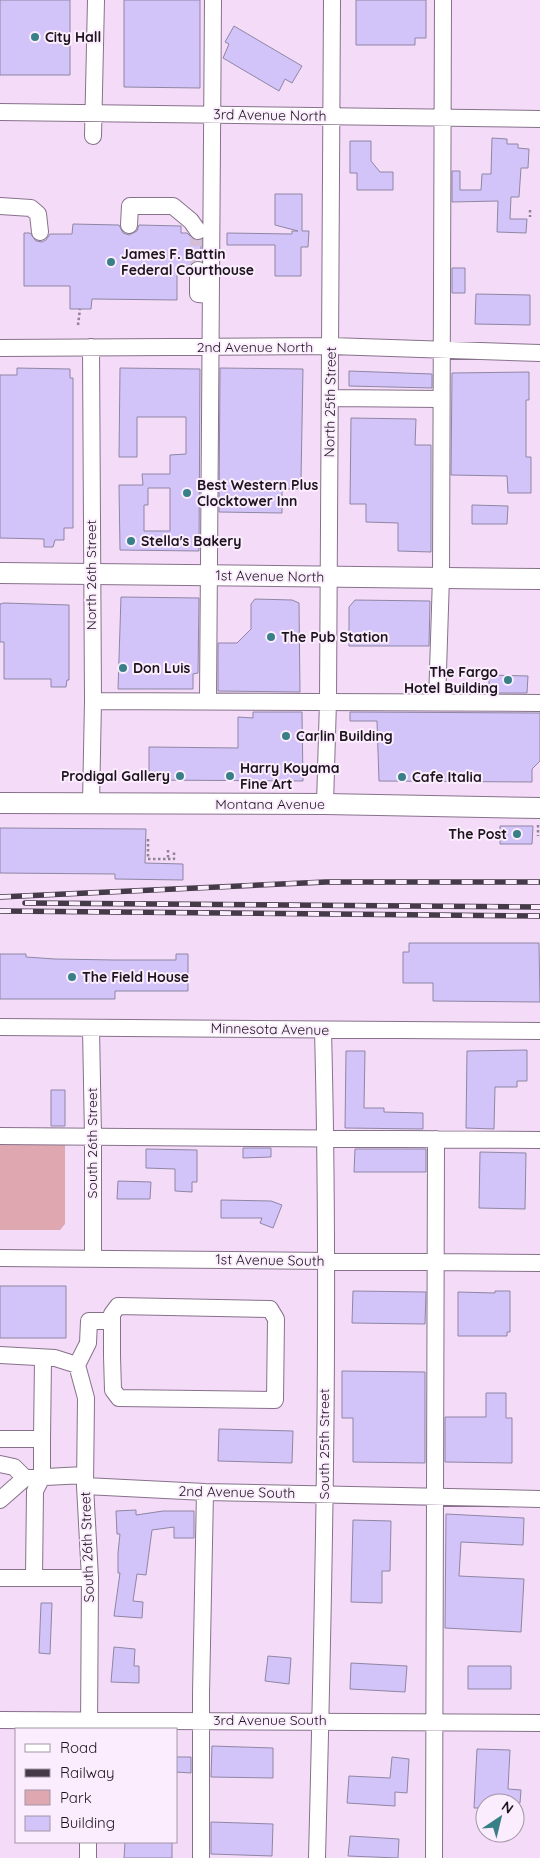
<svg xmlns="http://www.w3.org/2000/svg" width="540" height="1858" font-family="Quicksand,sans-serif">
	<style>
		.green { fill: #dfa8b1 }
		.building { fill: #d2c3f8; stroke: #8f86a4; fill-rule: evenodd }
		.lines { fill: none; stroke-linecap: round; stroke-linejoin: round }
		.minor-tunnel { stroke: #d4bed8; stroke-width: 16; stroke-dasharray: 16 8; stroke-linecap: butt }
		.minor-casing { stroke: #87718a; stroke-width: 18 }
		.major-casing { stroke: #87718a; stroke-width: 22 }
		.path { stroke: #918195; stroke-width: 2.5; stroke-dasharray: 2.5 2.5; stroke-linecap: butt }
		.minor { stroke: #fff; stroke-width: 16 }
		.major { stroke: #fff; stroke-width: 20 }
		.rail-casing { stroke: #453a47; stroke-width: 5.5 }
		.rail { stroke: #fcedfe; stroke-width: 4; stroke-dasharray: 11; stroke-linecap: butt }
		.poi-dot { fill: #388087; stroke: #fcedfe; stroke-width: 2 }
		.labels { text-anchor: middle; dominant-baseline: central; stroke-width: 4; stroke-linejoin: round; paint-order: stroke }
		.poi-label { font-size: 14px; font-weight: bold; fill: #1c141d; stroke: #fcedfe; text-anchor: start }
		.street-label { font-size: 14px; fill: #1c141d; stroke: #fcedfe }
	</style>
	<rect width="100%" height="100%" fill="#f4dcf9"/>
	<!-- green -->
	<path class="green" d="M0 1139 65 1140V1224L60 1230H0Z"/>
	<!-- building -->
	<path class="building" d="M0 0H70V75H0Z
		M124 0H200V88L124 87Z
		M356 0H426V38H415V45H356Z
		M234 26 302 66 292 83 285 79 279 91 223 58 229 44 225 42Z
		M492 138 507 139V144H518V148L529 149 528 168H521L519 197H511L510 219H527L526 233 497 232 498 201 452 202V171H460V190H481L482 174H491Z
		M350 141H371V161L380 172H393V190H357V173H350Z
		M275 194H302V231H309L308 247H301V276H275V245H227V233L292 234V231H298L275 225Z
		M73 224 119 225 123 233 129 235 137 231 139 225 181 226V233H187L194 240H201V261H193L189 266H177V300L92 299 91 309H70V286H24V233H30L36 241 42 242 46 240 50 234H72Z
		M452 268H465V293H452Z
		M476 294 530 295V325L475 324Z
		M17 368 70 369V378H73V528H64V540H55L53 547H44V539L0 538V375H17Z
		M120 368 200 369 199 551 120 550 119 485H143L142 474H170V455L186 454V417H137V457H119ZM148 488H170V531H144V505H148Z
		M220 368 303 369 301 479H298V489H282V513L219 512Z
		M349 371 432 374V388L349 386Z
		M529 372V400H526V457H531V493H508L507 476 451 475 452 373Z
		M351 418 416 419 415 445H431V552L398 551V523L366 522V504H350Z
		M472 505 508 506 507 524H472Z
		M121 597 199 598 198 673 193 674V689H118Z
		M255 599 292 600 299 603 300 692 218 691V643H237L251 629V604Z
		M355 600 430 601 429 646H349V607Z
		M4 603 69 605V680H67L66 687H51V679H4V642H0V604Z
		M489 675 528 676 527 693H489Z
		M253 712H302L303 781 149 780V747L238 748V717L253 718Z
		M350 712 540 713V761L532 769V782L379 781 377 721H350Z
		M500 826H533L532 844H500Z
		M0 828 146 829 145 863 183 864V880L115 879V874L0 873Z
		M409 943H539L540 1002 433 1001V983H403V952H409Z
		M0 954H26V957L55 959 115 960H176V954H188V991H115V999H0Z
		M527 1050V1081H517V1087H495L494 1129 466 1128 467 1051Z
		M346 1051H365L364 1108H384V1112L423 1113V1129L345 1128Z
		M51 1090H65V1126H51Z
		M243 1148H271V1157L243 1158Z
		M146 1149 197 1150V1182H192V1192L175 1191V1169L146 1168Z
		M355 1149H426V1172H354Z
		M480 1152 526 1153 525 1209 479 1208Z
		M118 1181 151 1182 150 1199H117Z
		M221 1200 271 1201 282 1205 273 1228 260 1223 262 1218H221Z
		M0 1286H66V1338H0Z
		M353 1291 426 1292 425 1324 352 1323Z
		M495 1291H510V1332H507V1336H458V1292L495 1293Z
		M342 1371 425 1372V1463L353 1462V1418H342Z
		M486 1393H506V1418H512V1463L445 1462V1417H486Z
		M219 1429 293 1431 292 1463 218 1461Z
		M136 1510V1515L163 1511H194V1538H174V1527L152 1530 146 1575 137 1574 133 1601 143 1602 142 1618 114 1616 120 1573H118V1553L120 1534H117L116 1511Z
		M446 1514 524 1518 523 1545 461 1542 459 1576 524 1579 521 1632 445 1628Z
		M353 1520 391 1521 390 1571H382V1603L351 1602Z
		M41 1603H52L50 1654 39 1653Z
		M114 1647 135 1649 134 1666H139V1683L111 1682Z
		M268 1656 291 1658 289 1684 265 1681Z
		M351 1663 407 1666 405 1692 350 1689Z
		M468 1666H511V1689H468Z
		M212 1746 273 1748V1778L211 1777Z
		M477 1749 510 1750 508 1789 521 1790 520 1803H485V1808H474Z
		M176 1757H191V1773L176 1772Z
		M392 1757 409 1759 407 1793 395 1792V1806L347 1803 349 1776 390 1778Z
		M211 1822 273 1824 272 1856 211 1854Z
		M350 1836 399 1839 398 1858 348 1856Z
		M125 1842H172V1858H124Z"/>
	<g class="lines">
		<!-- minor-tunnel -->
		<path class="minor-tunnel" d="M198 270V231"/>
		<defs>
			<path id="minor" d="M0 112 540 119
				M93 136 96 0
				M0 206 31 208 38 214 40 232
				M129 225 130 206H173L191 221 198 231
				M198 270V294L210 295
				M0 348 331 346 540 353
				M330 398 441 399
				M208 700 213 0
				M93 701 540 703
				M437 702 441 577 443 0
				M91 803 93 701 91 347
				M325 804 328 701 332 0
				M0 1027 540 1031
				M91 1028 93 1137V1258
				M0 1136 540 1140
				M0 1258 540 1263
				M118 1306 270 1309 276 1319 275 1400 119 1398 113 1390 112 1356V1314Z
				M0 1355 55 1358 77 1365
				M77 1365 86 1398 85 1486 90 1578 89 1729
				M77 1365 88 1343 89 1321H112
				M0 1439H42L43 1359
				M0 1464 14 1467 25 1478 85 1475
				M85 1486 205 1492 540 1499
				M0 1500 25 1478
				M0 1578H34L35 1491 42 1477V1439
				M34 1578H90
				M0 1720 540 1723
				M88 1858V1842
				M201 1858V1694L205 1492
				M317 1858C324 1582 330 1305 323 1030
				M434 1858 436 1139"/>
			<path id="major" d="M0 573 540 579
				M0 803 325 804 540 808"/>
		</defs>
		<!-- minor casing -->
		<use href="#minor" class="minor-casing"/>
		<!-- major casing -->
		<use href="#major" class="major-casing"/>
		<!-- path -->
		<path class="path" d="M530 210V217
			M78 325 80 309
			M538 825V836
			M148 839V859H174V850
			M168 850V859"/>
		<!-- minor -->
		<use href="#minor" class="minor"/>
		<!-- major -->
		<use href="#major" class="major"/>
		<defs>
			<path id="rail" d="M0 897 326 882H540
				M25 903 540 907
				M0 911 540 916"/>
		</defs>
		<!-- rail casing -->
		<use href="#rail" class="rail-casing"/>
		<!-- rail -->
		<use href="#rail" class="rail"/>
	</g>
	<!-- markers -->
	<g class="poi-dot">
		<circle cx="35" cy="37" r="5"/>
		<circle cx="111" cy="262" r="5"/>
		<circle cx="187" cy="493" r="5"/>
		<circle cx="131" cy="541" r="5"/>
		<circle cx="271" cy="637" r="5"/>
		<circle cx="123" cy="668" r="5"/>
		<circle cx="508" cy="680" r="5"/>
		<circle cx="286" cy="736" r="5"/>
		<circle cx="180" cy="776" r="5"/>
		<circle cx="230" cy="776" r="5"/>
		<circle cx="402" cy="777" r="5"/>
		<circle cx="517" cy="834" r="5"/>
		<circle cx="72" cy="977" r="5"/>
	</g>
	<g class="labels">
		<!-- poi labels -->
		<g class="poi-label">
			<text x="45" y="37">City Hall</text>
			<text x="121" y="254">James F. Battin<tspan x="121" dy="16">Federal Courthouse</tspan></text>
			<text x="197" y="485">Best Western Plus<tspan x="197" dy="16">Clocktower Inn</tspan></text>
			<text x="141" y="541">Stella's Bakery</text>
			<text x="281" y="637">The Pub Station</text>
			<text x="133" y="668">Don Luis</text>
			<text x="498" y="672" text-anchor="end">The Fargo<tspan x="498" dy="16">Hotel Building</tspan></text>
			<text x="296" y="736">Carlin Building</text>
			<text x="240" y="768">Harry Koyama<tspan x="240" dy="16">Fine Art</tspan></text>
			<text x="170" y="776" text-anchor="end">Prodigal Gallery</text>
			<text x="412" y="777">Cafe Italia</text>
			<text x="507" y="834" text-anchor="end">The Post</text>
			<text x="82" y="977">The Field House</text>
		</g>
		<!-- street labels -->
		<g class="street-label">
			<text transform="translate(270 115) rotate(1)">3rd Avenue North</text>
			<text x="255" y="347">2nd Avenue North</text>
			<text transform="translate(330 402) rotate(-89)">North 25th Street</text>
			<text transform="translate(91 575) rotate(-90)">North 26th Street</text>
			<text transform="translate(270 576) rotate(1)">1st Avenue North</text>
			<text x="270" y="804">Montana Avenue</text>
			<text transform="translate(270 1029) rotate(1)">Minnesota Avenue</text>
			<text transform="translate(92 1143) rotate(-90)">South 26th Street</text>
			<text transform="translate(270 1260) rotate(1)">1st Avenue South</text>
			<text transform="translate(324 1444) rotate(-90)">South 25th Street</text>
			<text transform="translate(237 1492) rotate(1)">2nd Avenue South</text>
			<text transform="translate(87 1547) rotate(-92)">South 26th Street</text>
			<text x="270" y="1720">3rd Avenue South</text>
		</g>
	</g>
	<!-- legend -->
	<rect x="15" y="1728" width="162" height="115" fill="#fcedfe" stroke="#a296a4"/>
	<rect x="25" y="1744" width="25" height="8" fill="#ffffff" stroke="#a296a4"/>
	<text x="60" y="1753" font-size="15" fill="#1c141d">Road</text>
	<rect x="25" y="1769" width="25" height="8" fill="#453a47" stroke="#a296a4"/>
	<text x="60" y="1778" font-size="15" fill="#1c141d">Railway</text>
	<rect x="25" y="1790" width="25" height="15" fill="#dfa8b1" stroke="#a296a4"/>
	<text x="60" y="1803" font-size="15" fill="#1c141d">Park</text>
	<rect x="25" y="1816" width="25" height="15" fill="#d2c3f8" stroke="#a296a4"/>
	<text x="60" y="1828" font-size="15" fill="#1c141d">Building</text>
	<!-- north arrow -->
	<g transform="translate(500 1818) rotate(35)"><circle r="24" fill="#fcedfe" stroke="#a296a4"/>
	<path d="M0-4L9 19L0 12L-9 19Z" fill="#388087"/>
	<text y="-8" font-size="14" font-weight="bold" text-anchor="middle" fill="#1c141d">N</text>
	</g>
</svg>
